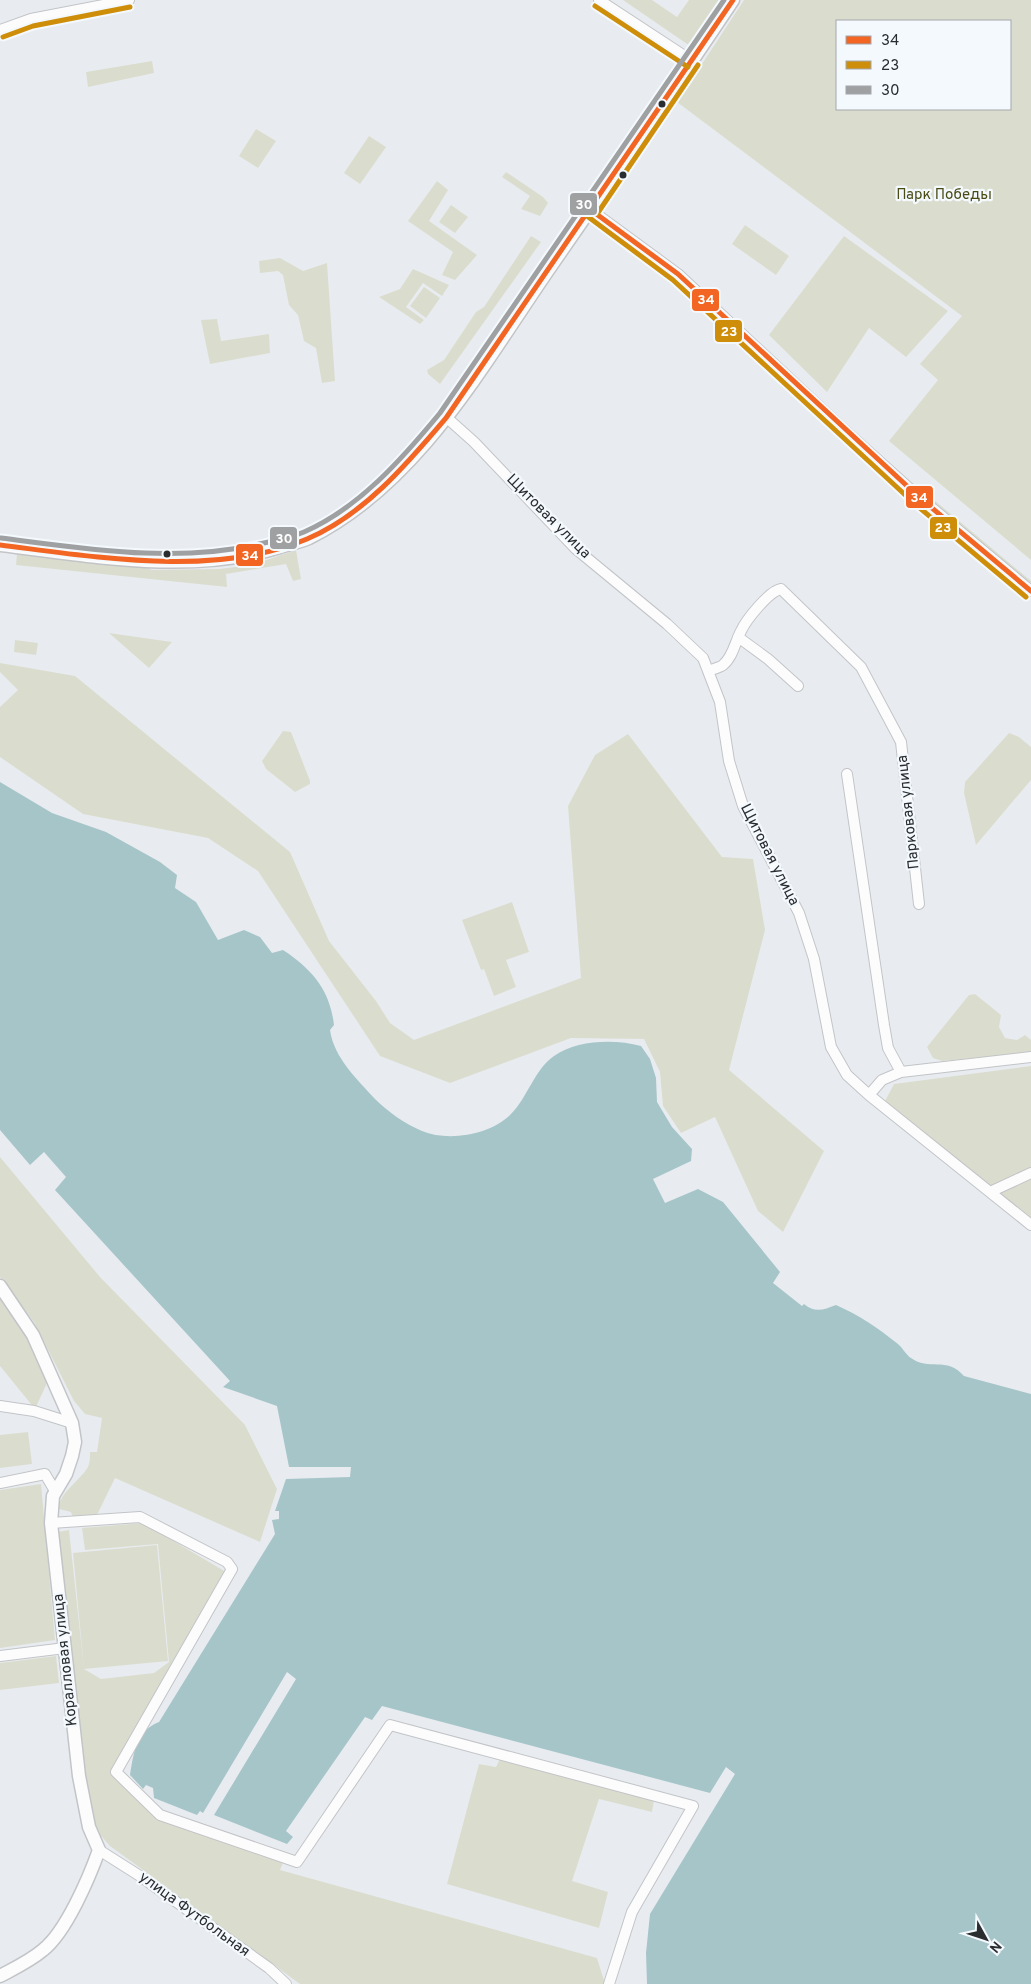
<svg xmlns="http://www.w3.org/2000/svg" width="1031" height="1984" font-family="Overpass,sans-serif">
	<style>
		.green { fill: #daddce; fill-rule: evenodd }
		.water { fill: #a6c5c9 }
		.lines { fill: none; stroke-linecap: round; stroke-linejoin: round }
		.minor-casing { stroke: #c2c4c7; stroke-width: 12 }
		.major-casing { stroke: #c2c4c7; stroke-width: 15 }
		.minor { stroke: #fcfcfd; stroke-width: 10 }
		.major { stroke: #fcfcfd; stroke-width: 12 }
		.bus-1-casing { stroke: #f4f9fe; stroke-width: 9 }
		.bus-2-casing { stroke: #f4f9fe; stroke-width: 9 }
		.bus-3-casing { stroke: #f4f9fe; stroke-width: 9 }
		.bus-1 { stroke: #f26522; stroke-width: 5 }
		.bus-2 { stroke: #ce8e0a; stroke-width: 5 }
		.bus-3 { stroke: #9fa0a2; stroke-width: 5 }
		.bus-dot { fill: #2a2d30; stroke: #f4f9fe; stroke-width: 2 }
		.labels { text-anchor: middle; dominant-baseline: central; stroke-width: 4.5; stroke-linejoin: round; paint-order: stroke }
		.park-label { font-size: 15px; fill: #4a4c14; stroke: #f4f9fe }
		.street-label { font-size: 15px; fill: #2a2d30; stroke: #f4f9fe }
		.line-badge { stroke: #f4f9fe; stroke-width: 2 }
		.badge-label { font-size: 14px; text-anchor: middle; font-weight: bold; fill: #fff }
	</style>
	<rect width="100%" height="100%" fill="#e8ecf0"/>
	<!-- green -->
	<path class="green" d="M623 0H652L677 17 689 0H721L690 46Z
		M744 0H1031V560L889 441 938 380 920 364 962 316 677 102ZM837 21H1010V109H837Z
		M152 61 154 73 88 87 86 72Z
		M256 129 276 141 258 168 239 156Z
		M369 136 386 147 360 184 344 173Z
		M506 172 543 197 548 203 540 216 521 209 530 196 502 177Z
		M437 181 448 190 429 221 477 255 455 280 442 275 453 252 408 221Z
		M451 205 468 217 455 233 439 222Z
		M745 225 789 256 776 275 732 244Z
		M531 236 541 242 440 384 428 374 427 370 444 360 476 312 484 307Z
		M844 236 948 311 906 357 869 328 827 392 769 335Z
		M280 258 303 271 327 263 335 381 322 383 316 348 304 341 298 315 289 305 283 275 278 271 260 273 259 261Z
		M413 269 449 285 442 296 423 283 406 307 424 320 420 324 379 297 400 289Z
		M424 287 440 298 426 318 410 306Z
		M217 319 221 341 269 334 270 353 210 364 201 320Z
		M928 495 1031 581V586L926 498Z
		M296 550 301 579 293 581 286 564 226 574 227 587 16 565 17 554 146 567 152 570 219 569 252 565Z
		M109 633 172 642 149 668Z
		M15 640 38 643 36 655 14 652Z
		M0 663 75 676 290 852 329 941 376 1001 390 1023 414 1040 581 978 568 806 595 755 628 734 722 857 753 859 765 930 729 1070 824 1151 783 1232 758 1211 715 1117 681 1133 663 1106 660 1072 644 1039 571 1038 450 1083 380 1056 258 871 208 838 83 814 0 757V707L18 690 0 672Z
		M283 731 291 732 310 781V784L295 792 266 769 262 761Z
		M1009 733 1019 737 1031 747V780L976 845 964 793 965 782Z
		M512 902 529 952 506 960 516 987 494 996 484 969 481 970 462 920Z
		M975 994 1001 1015 999 1027 1005 1038 1017 1040 1025 1035 1031 1040V1051L1027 1053 942 1061 933 1058 927 1047 969 995Z
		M1031 1066V1219L885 1101 894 1084Z
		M0 1157 100 1277 245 1425 277 1489 260 1542 115 1478 96 1517 73 1518 71 1512 59 1509C59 1492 80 1481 88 1467 90 1463 90 1456 90 1452H97L102 1418 85 1414 74 1401 34 1322 0 1277Z
		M0 1293 23 1321 47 1383 35 1409 0 1366Z
		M28 1432 32 1464 0 1468V1435Z
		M41 1484 55 1640 0 1648V1490Z
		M143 1523 226 1572 162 1684 116 1780 153 1808 286 1855 280 1870 597 1958 605 1984H300L110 1846 94 1828 83 1780 58 1532 69 1530 84 1669 73 1553 157 1545 168 1661 84 1669 101 1679 154 1673 169 1662 158 1544 85 1550 82 1528Z
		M56 1656 59 1683 0 1690V1663Z
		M501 1757 654 1800 652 1812 599 1799 572 1881 608 1892 599 1928 447 1884 479 1764 496 1767Z"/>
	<!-- water -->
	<path class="water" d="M0 782 52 813 106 832 160 862 177 875 175 888 196 902 218 940 244 930 260 937 272 953 283 950C312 969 330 990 334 1025L330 1030C334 1058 357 1079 375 1099 387 1111 405 1124 422 1131 448 1142 491 1135 511 1114 528 1097 534 1070 554 1056 577 1040 614 1039 641 1046L650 1059 656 1078 657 1102 672 1127 692 1149 691 1161 653 1179 665 1203 698 1189 723 1202 780 1272 773 1283 802 1306 804 1304C815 1313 823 1310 836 1305 859 1315 878 1328 898 1344 903 1348 906 1355 911 1358 928 1371 947 1356 964 1376L1031 1394V1984H647L646 1953 650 1914 735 1774 726 1767 710 1793 382 1706 372 1720 365 1717 286 1831 293 1837 287 1844 214 1815 296 1679 287 1672 203 1813 200 1811 197 1815 154 1798 153 1788 146 1785 143 1789 130 1775C134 1752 136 1731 159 1722L275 1534 272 1520 279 1519V1511H275L286 1479 350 1477 351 1467H289L277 1406 223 1387 230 1381 55 1190 66 1177 44 1152 30 1165 0 1130Z"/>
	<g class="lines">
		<defs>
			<path id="minor" d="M599 0 692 61
				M0 30 31 19 129 0
				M591 210 678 274 840 426 920 498 1031 591
				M446 417 474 442 576 549 667 624 703 658 720 702 729 761 743 806 799 913 814 959 831 1047 847 1075 869 1095 1031 1225
				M738 637 768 659 798 686
				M708 671C712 669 719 668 723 665 733 657 735 642 741 631 746 620 769 591 781 589L861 667 901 742 919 904
				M847 774 884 1025 888 1048 901 1072
				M869 1095 882 1080 901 1072 1031 1057
				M990 1192 1031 1173
				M0 1406 34 1411 72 1423
				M0 1483 45 1474 55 1491
				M51 1523 140 1517 227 1562 232 1569 116 1772 160 1815 297 1862 390 1725 693 1806 632 1912 609 1984
				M0 1656 65 1648
				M99 1850 140 1876 269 1968 286 1984"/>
			<path id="major" d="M0 545C92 556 189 575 280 547 289 544 300 542 309 538 419 483 483 364 551 266 612 178 673 90 733 0
				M0 1286 33 1335 72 1423 75 1442 72 1456 66 1474 53 1496 51 1523 79 1776 89 1827 99 1850C89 1878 66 1932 43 1950 30 1961 15 1968 0 1976"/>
		</defs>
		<!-- minor casing -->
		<use href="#minor" class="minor-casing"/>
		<!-- major casing -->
		<use href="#major" class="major-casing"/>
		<!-- minor -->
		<use href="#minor" class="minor"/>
		<!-- major -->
		<use href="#major" class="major"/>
		<defs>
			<path id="bus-1" d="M591 210 678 274 920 498 1031 591
				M0 545C96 557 215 578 307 539 364 515 407 464 446 418L733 0"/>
			<path id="bus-2" d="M595 6 688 67
				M3 37 33 26 130 7
				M597 214 698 65
				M587 216 673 280 915 504 1026 597"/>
			<path id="bus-3" d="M1 538C88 549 177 564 264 543 277 540 292 537 304 532 359 508 402 459 440 413L724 0"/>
		</defs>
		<!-- bus-1 casing -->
		<use href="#bus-1" class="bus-1-casing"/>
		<!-- bus-2 casing -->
		<use href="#bus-2" class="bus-2-casing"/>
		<!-- bus-3 casing -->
		<use href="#bus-3" class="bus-3-casing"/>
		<!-- bus-1 -->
		<use href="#bus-1" class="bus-1"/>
		<!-- bus-2 -->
		<use href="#bus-2" class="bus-2"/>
		<!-- bus-3 -->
		<use href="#bus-3" class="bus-3"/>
	</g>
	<!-- markers -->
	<g class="bus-dot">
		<circle cx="662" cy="104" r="4.5"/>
		<circle cx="623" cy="175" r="4.5"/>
		<circle cx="167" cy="554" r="4.5"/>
	</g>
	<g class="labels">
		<!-- park labels -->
		<g class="park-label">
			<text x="944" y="195">Парк Победы</text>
		</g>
		<!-- street labels -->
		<g class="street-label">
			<text transform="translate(548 517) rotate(45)">Щитовая улица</text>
			<text transform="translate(909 812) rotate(-96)">Парковая улица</text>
			<text transform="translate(769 855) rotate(63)">Щитовая улица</text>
			<text transform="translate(66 1660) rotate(-96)">Коралловая улица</text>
			<text transform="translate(194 1915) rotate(36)">улица Футбольная</text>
		</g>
	</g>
	<g class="line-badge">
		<rect x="569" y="192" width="29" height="24" rx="5" fill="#9fa0a2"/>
		<rect x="691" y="288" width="29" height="24" rx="5" fill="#f26522"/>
		<rect x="714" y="319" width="29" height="24" rx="5" fill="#ce8e0a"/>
		<rect x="905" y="485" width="29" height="24" rx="5" fill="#f26522"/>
		<rect x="929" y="516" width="29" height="24" rx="5" fill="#ce8e0a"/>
		<rect x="269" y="526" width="29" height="24" rx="5" fill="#9fa0a2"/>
		<rect x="235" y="543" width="29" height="24" rx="5" fill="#f26522"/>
	</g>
	<g class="badge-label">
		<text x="584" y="209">30</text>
		<text x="706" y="304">34</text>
		<text x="729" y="336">23</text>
		<text x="919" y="502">34</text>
		<text x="943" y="532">23</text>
		<text x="284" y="543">30</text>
		<text x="250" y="560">34</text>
	</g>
	<!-- legend -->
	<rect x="836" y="20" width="175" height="90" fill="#f4f9fe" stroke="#a3a7ac"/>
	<rect x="846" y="36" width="25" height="8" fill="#f26522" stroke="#a3a7ac"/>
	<text x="881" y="45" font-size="15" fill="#2a2d30">34</text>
	<rect x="846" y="61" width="25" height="8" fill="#ce8e0a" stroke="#a3a7ac"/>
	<text x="881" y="70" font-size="15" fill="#2a2d30">23</text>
	<rect x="846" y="86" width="25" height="8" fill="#9fa0a2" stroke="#a3a7ac"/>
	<text x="881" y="95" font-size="15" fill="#2a2d30">30</text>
	<!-- north arrow -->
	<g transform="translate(986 1939) rotate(130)" stroke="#f4f9fe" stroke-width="4" paint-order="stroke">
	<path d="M0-4L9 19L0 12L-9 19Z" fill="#2a2d30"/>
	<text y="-8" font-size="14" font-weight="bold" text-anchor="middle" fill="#2a2d30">N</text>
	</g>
</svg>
